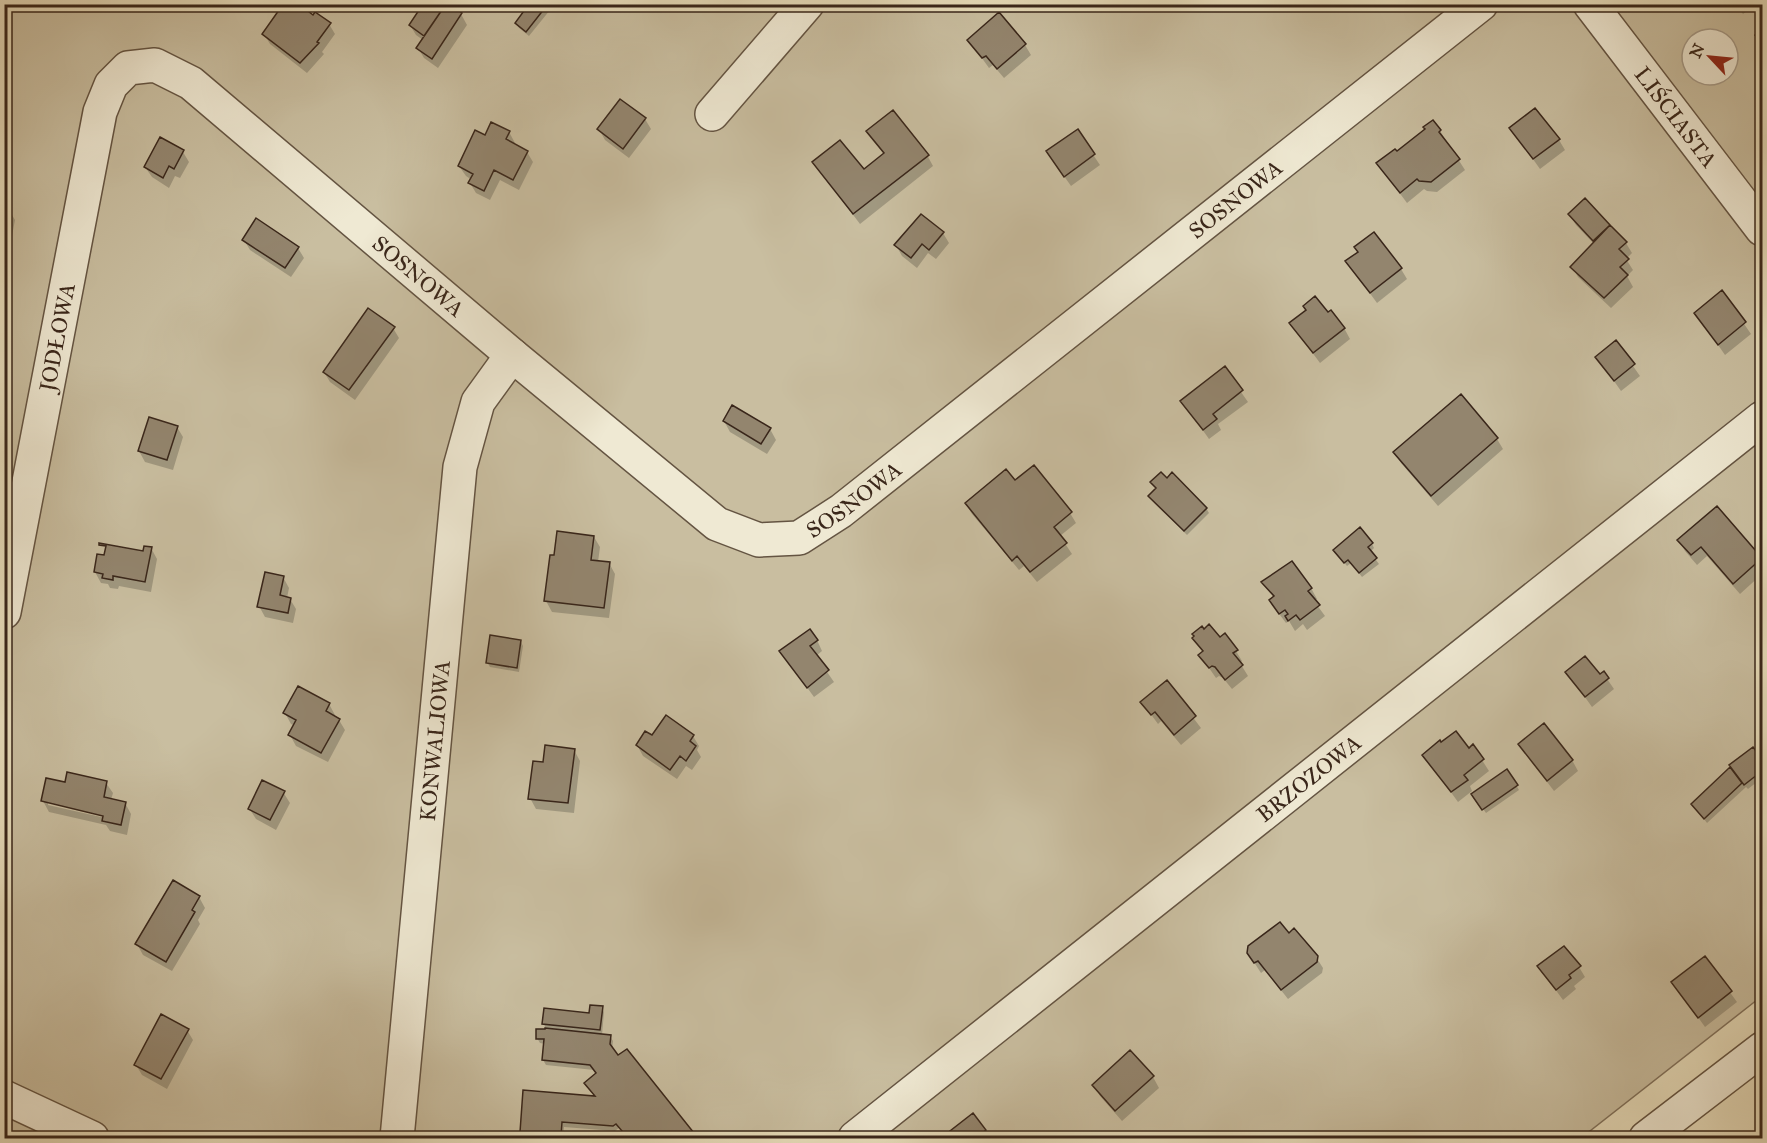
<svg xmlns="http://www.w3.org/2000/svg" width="1767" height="1143" font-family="'IM FELL Great Primer',serif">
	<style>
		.green { fill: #c9bea0; stroke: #81725d; stroke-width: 1.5; fill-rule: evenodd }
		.shadow { fill: #0003; fill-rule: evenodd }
		.building { fill: #93856e; stroke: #39261a; stroke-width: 1.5 }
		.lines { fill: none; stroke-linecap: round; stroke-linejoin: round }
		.street-casing { stroke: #645442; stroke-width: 36 }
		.street { stroke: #efe9d3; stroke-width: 33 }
		.labels { text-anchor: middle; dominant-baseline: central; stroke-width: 6; stroke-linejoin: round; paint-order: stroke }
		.street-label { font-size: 22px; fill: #39261a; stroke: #efe9d3 }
	</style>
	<rect width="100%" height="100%" fill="#e7ddbb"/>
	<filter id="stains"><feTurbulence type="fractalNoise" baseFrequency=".00333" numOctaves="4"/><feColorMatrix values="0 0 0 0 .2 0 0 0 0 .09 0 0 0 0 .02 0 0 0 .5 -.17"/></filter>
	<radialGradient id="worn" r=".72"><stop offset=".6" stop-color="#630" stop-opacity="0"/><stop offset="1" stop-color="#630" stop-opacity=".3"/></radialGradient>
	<!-- green -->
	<path class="green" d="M5 5H1762V996L1581 1138H5ZM1692 39H1728V75H1692Z"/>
	<!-- shadow -->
	<path class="shadow" d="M425 4H447L461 14 467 25 438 68 424 58 418 48 423 40 416 35 410 25Z
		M546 4 550 10 529 36 519 28 516 24Z
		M1086 4H1100L1091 11Z
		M1735 4H1755L1743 14Z
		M999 15 1025 45 1031 55 1004 78 993 65 989 68 969 40Z
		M314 17 329 24 335 34 322 52 324 54 307 73 270 44 264 34Z
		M645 119 651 129 629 158 605 140 599 129Z
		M1511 128 1559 140 1565 150 1540 169Z
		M868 131 927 155 933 166 860 224 814 163 863 171 884 154Z
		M1077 131 1100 165 1071 186 1054 162Z
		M1440 131 1465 170 1437 192 1427 191 1424 189 1407 203 1378 164Z
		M509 132 515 143 514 145 527 152 533 162 519 190 500 180 490 200 476 193 470 183 472 180 466 176 459 166 485 137Z
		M183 152 189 162 180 178 175 176 169 188 152 177 145 167Z
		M4 194 10 205 9 210 15 220 9 251 4 250Z
		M1585 200 1626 243 1632 253 1626 259 1633 270 1627 276 1633 287 1611 308 1578 277 1572 267 1595 245 1576 225 1570 215Z
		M943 233 949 243 936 259 928 253 917 268 902 256 896 245Z
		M244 240 298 248 304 258 291 277 250 250Z
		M1359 253 1401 269 1407 279 1377 303 1347 262Z
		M1722 292 1751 334 1725 355 1696 313Z
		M1291 324 1344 328 1350 339 1320 363Z
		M393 328 399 338 355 400 330 382 324 372Z
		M1616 342 1640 376 1621 391 1597 357Z
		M1224 368 1248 402 1218 424 1221 430 1209 439 1182 401Z
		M1461 396 1497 439 1503 449 1438 506 1401 463 1395 453Z
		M724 421 770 429 776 440 767 454 730 432Z
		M177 427 183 437 173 470 145 462 139 451Z
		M1015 482 1070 513 1076 523 1060 536 1072 554 1037 582 1024 566 1019 570 972 514 966 504Z
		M1153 501 1206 508 1209 513 1187 535Z
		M1717 508 1762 560V574L1740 594 1707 556 1697 565 1685 551 1679 540Z
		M594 537 600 547 598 562 609 563 615 574 609 618 552 612 546 601Z
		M1372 544 1374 548 1370 552 1379 564 1362 577 1351 563 1347 566 1338 555Z
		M151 548 157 559 151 592 119 586 118 589 110 588 108 584 101 583 95 572 105 557 145 552Z
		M283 577 289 588 287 598 290 599 296 609 293 623 265 617 259 606Z
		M1263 583 1311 588 1317 599 1314 601 1325 616 1307 630 1303 624 1295 631 1289 621 1286 623 1277 611 1274 598Z
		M1194 638 1236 651 1242 661 1240 663 1248 676 1232 689 1223 678 1219 676 1216 678 1200 655 1203 652Z
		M817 640 822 651 816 656 834 682 814 697 781 652Z
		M521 642 523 646 519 672 490 667 487 662Z
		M1567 672 1599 676 1603 673 1614 689 1592 707Z
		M1166 682 1201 728 1181 745 1161 721 1158 724 1142 702Z
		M329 704 335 715 334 717 339 720 345 730 328 762 296 746 290 735 295 726 291 724 285 713Z
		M693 736 699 746 697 750 701 757 692 770 686 766 677 779 643 756 637 745 652 738Z
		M1441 744 1469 750 1473 746 1489 771 1470 786 1472 791 1458 802 1424 755Z
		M1519 745 1572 760 1578 771 1554 791Z
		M1753 749 1762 762V778L1748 789 1746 787 1707 823 1693 804Z
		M574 750 580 761 574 813 536 809 530 798 544 764Z
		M106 783 113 793 111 800 125 803 131 814 127 835 110 831 106 825 49 812 43 801 66 784ZM48 801 111 816 110 819 48 805Z
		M1516 785 1519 790 1486 813 1476 799Z
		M283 792 290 803 276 830 256 819 249 808Z
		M199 897 205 908 198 920 200 924 172 971 143 955 137 944Z
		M1289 935 1316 957 1323 968 1322 973 1288 999 1265 970 1261 973 1248 953Z
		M1705 958 1737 1002 1705 1027 1673 982Z
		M1539 967H1579L1585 977 1574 986 1576 989 1563 1000Z
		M602 1008 604 1012 602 1035 610 1036 613 1041 612 1049 618 1057 627 1051 696 1138H629L620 1127 615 1131 564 1127 563 1138 525 1137 522 1132 597 1098 598 1074 594 1070 546 1065 543 1060 545 1044 540 1043 537 1038 546 1031 544 1023 590 1015Z
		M187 1030 193 1040 167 1089 142 1075 136 1065Z
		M1130 1052 1153 1077 1159 1088 1122 1121 1100 1096 1094 1085Z
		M973 1115 989 1138H944Z"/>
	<!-- building -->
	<path class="building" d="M285 4H299L313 15 315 12 331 23 317 42 319 43 300 63 262 34 279 10Z
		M423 4H446L424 36 409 25Z
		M446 4H449L462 13 432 59 416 48Z
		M529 4H548L526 32 515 23Z
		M999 12 1026 44 997 69 986 56 982 58 967 40Z
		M1762 29V44L1755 35Z
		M620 99 646 118 623 149 597 129Z
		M1535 108 1560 139 1533 159 1509 128Z
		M893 110 929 155 853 214 812 162 840 140 864 169 884 153 866 131Z
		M1433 120 1441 130 1439 132 1460 159 1431 182 1419 181 1417 179 1400 193 1376 163 1395 149 1397 151 1425 129 1423 127Z
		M491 122 510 131 506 139 528 151 513 180 494 170 484 191 468 183 473 174 458 166 475 130 485 135Z
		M1078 129 1095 154 1064 177 1046 151Z
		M160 137 184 150 174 169 169 166 163 178 144 167Z
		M1585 198 1610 225 1593 241 1568 214Z
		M4 207 10 208 4 237Z
		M921 214 944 232 929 250 922 244 911 258 894 245Z
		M256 218 299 247 285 268 242 240Z
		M1610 225 1627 242 1619 249 1629 259 1620 267 1628 275 1604 298 1570 267Z
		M1374 232 1402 268 1370 293 1345 261 1358 252 1354 247Z
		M1722 290 1746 322 1718 345 1694 313Z
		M1315 296 1328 312 1331 310 1345 328 1313 353 1289 323 1306 310 1303 306Z
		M368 308 395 327 349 390 323 372Z
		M1616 340 1635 364 1614 381 1595 357Z
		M1225 366 1243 390 1213 414 1217 419 1203 430 1180 401Z
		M1461 394 1498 438 1431 496 1393 452Z
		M732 405 771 428 761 444 723 421Z
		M149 417 178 426 167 460 138 451Z
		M1034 465 1072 512 1054 527 1067 543 1030 572 1017 556 1012 561 965 503 1006 469 1015 480Z
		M1161 472 1167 478 1172 472 1207 508 1184 531 1148 496 1156 488 1150 482Z
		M1717 506 1762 558 1733 584 1701 547 1691 555 1677 540Z
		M1360 527 1373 543 1368 547 1377 558 1359 573 1348 560 1344 563 1333 550Z
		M557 531 594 536 591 560 610 562 604 608 544 601 550 555H554Z
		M99 543 143 551 144 546 152 547 145 582 113 576V580L102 578 103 574 94 572 97 554 104 555 106 546 99 545Z
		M1292 561 1312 588 1308 591 1320 605 1300 620 1296 615 1288 621 1285 616 1288 614 1285 610 1279 614 1269 600 1274 596 1261 582Z
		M265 572 284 576 280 595 291 598 288 613 257 607Z
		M1209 624 1220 637 1225 633 1238 650 1233 653 1243 665 1225 680 1215 667 1212 666 1209 668 1198 655 1203 651 1192 638 1194 636 1192 634 1202 626 1204 629Z
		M810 629 818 640 810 646 829 670 807 688 779 651Z
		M490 635 521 640 517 668 486 663Z
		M1585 656 1600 674 1604 671 1609 678 1585 697 1565 672Z
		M1167 680 1196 716 1174 735 1155 712 1151 715 1140 702Z
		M298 686 330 703 326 711 340 719 321 753 288 735 296 720 283 713Z
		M666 715 694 735 690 741 696 746 686 761 680 756 670 770 636 745 645 731 652 735Z
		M1544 723 1573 760 1547 781 1518 744Z
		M1456 731 1469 748 1473 744 1484 759 1464 775 1468 780 1451 792 1422 755 1440 740 1441 742Z
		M545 745 575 749 568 803 528 799 533 761 543 762Z
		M1753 747 1762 759V771L1744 785 1729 765Z
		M1730 767 1742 783 1704 819 1691 804Z
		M1507 769 1518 785 1482 810 1471 794Z
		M67 772 107 781 104 797 126 802 121 825 102 821 103 816 41 801 46 778 65 782Z
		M262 780 285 791 270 820 248 809Z
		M173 880 200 896 192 910 195 912 166 962 135 944Z
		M1280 922 1289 933 1294 928 1318 956 1317 962 1281 990 1258 961 1254 963 1247 953 1248 946Z
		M1564 946 1581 966 1569 975 1571 978 1556 990 1537 966Z
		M1705 956 1732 991 1698 1018 1671 982Z
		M590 1005 603 1006 600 1030 542 1024 544 1008 589 1013Z
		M161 1014 189 1029 161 1079 134 1065Z
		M545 1028 611 1035 610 1044 618 1055 627 1049 698 1138H628L616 1124 613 1126 562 1122 561 1136 520 1132 523 1090 595 1096 584 1083 596 1073 590 1065 542 1060 544 1039H536V1029H545Z
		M1130 1050 1154 1076 1115 1111 1092 1085Z
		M973 1113 986 1130 982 1133 986 1138H941Z"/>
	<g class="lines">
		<defs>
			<g id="street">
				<path id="s1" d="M1590 4 1762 229"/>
				<path d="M712 114 807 4"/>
				<path id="s2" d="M4 612 100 112 111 85 128 68 155 65 191 83 512 355 717 524 759 540 799 538 841 511 1481 4"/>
				<path d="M4 1097 92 1138"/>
				<path id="s3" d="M397 1138 460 467 478 402 512 355"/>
				<path id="s4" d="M855 1138 1762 418"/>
				<path d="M1646 1138 1762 1049"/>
			</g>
		</defs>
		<!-- street casing -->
		<use href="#street" class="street-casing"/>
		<!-- street -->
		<use href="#street" class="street"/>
	</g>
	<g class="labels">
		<!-- street labels -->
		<g class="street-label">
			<text stroke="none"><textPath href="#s1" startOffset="142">LIŚCIASTA</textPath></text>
			<text stroke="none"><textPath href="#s2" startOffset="1954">SOSNOWA</textPath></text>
			<text stroke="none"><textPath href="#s2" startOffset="928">SOSNOWA</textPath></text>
			<text stroke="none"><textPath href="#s2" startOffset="280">JODŁOWA</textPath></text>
			<text stroke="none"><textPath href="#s2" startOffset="1468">SOSNOWA</textPath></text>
			<text stroke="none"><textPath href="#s3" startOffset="399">KONWALIOWA</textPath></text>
			<text stroke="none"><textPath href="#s4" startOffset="579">BRZOZOWA</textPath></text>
		</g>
	</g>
	<!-- margin -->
	<rect width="1767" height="1143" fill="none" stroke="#e7ddbb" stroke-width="24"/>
	<rect x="6" y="6" width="1755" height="1131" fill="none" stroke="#39261a" stroke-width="3"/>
	<rect x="12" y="12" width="1743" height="1119" fill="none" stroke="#39261a" stroke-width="1.5"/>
	<!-- north arrow -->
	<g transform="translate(1710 57) rotate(296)"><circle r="28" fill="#efe9d3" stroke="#a69b89" stroke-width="1.5"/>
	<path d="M0-4.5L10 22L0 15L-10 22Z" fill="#8f2418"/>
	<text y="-9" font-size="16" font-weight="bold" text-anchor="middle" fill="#39261a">N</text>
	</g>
	<rect width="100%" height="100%" filter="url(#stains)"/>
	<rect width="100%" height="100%" fill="url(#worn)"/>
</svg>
